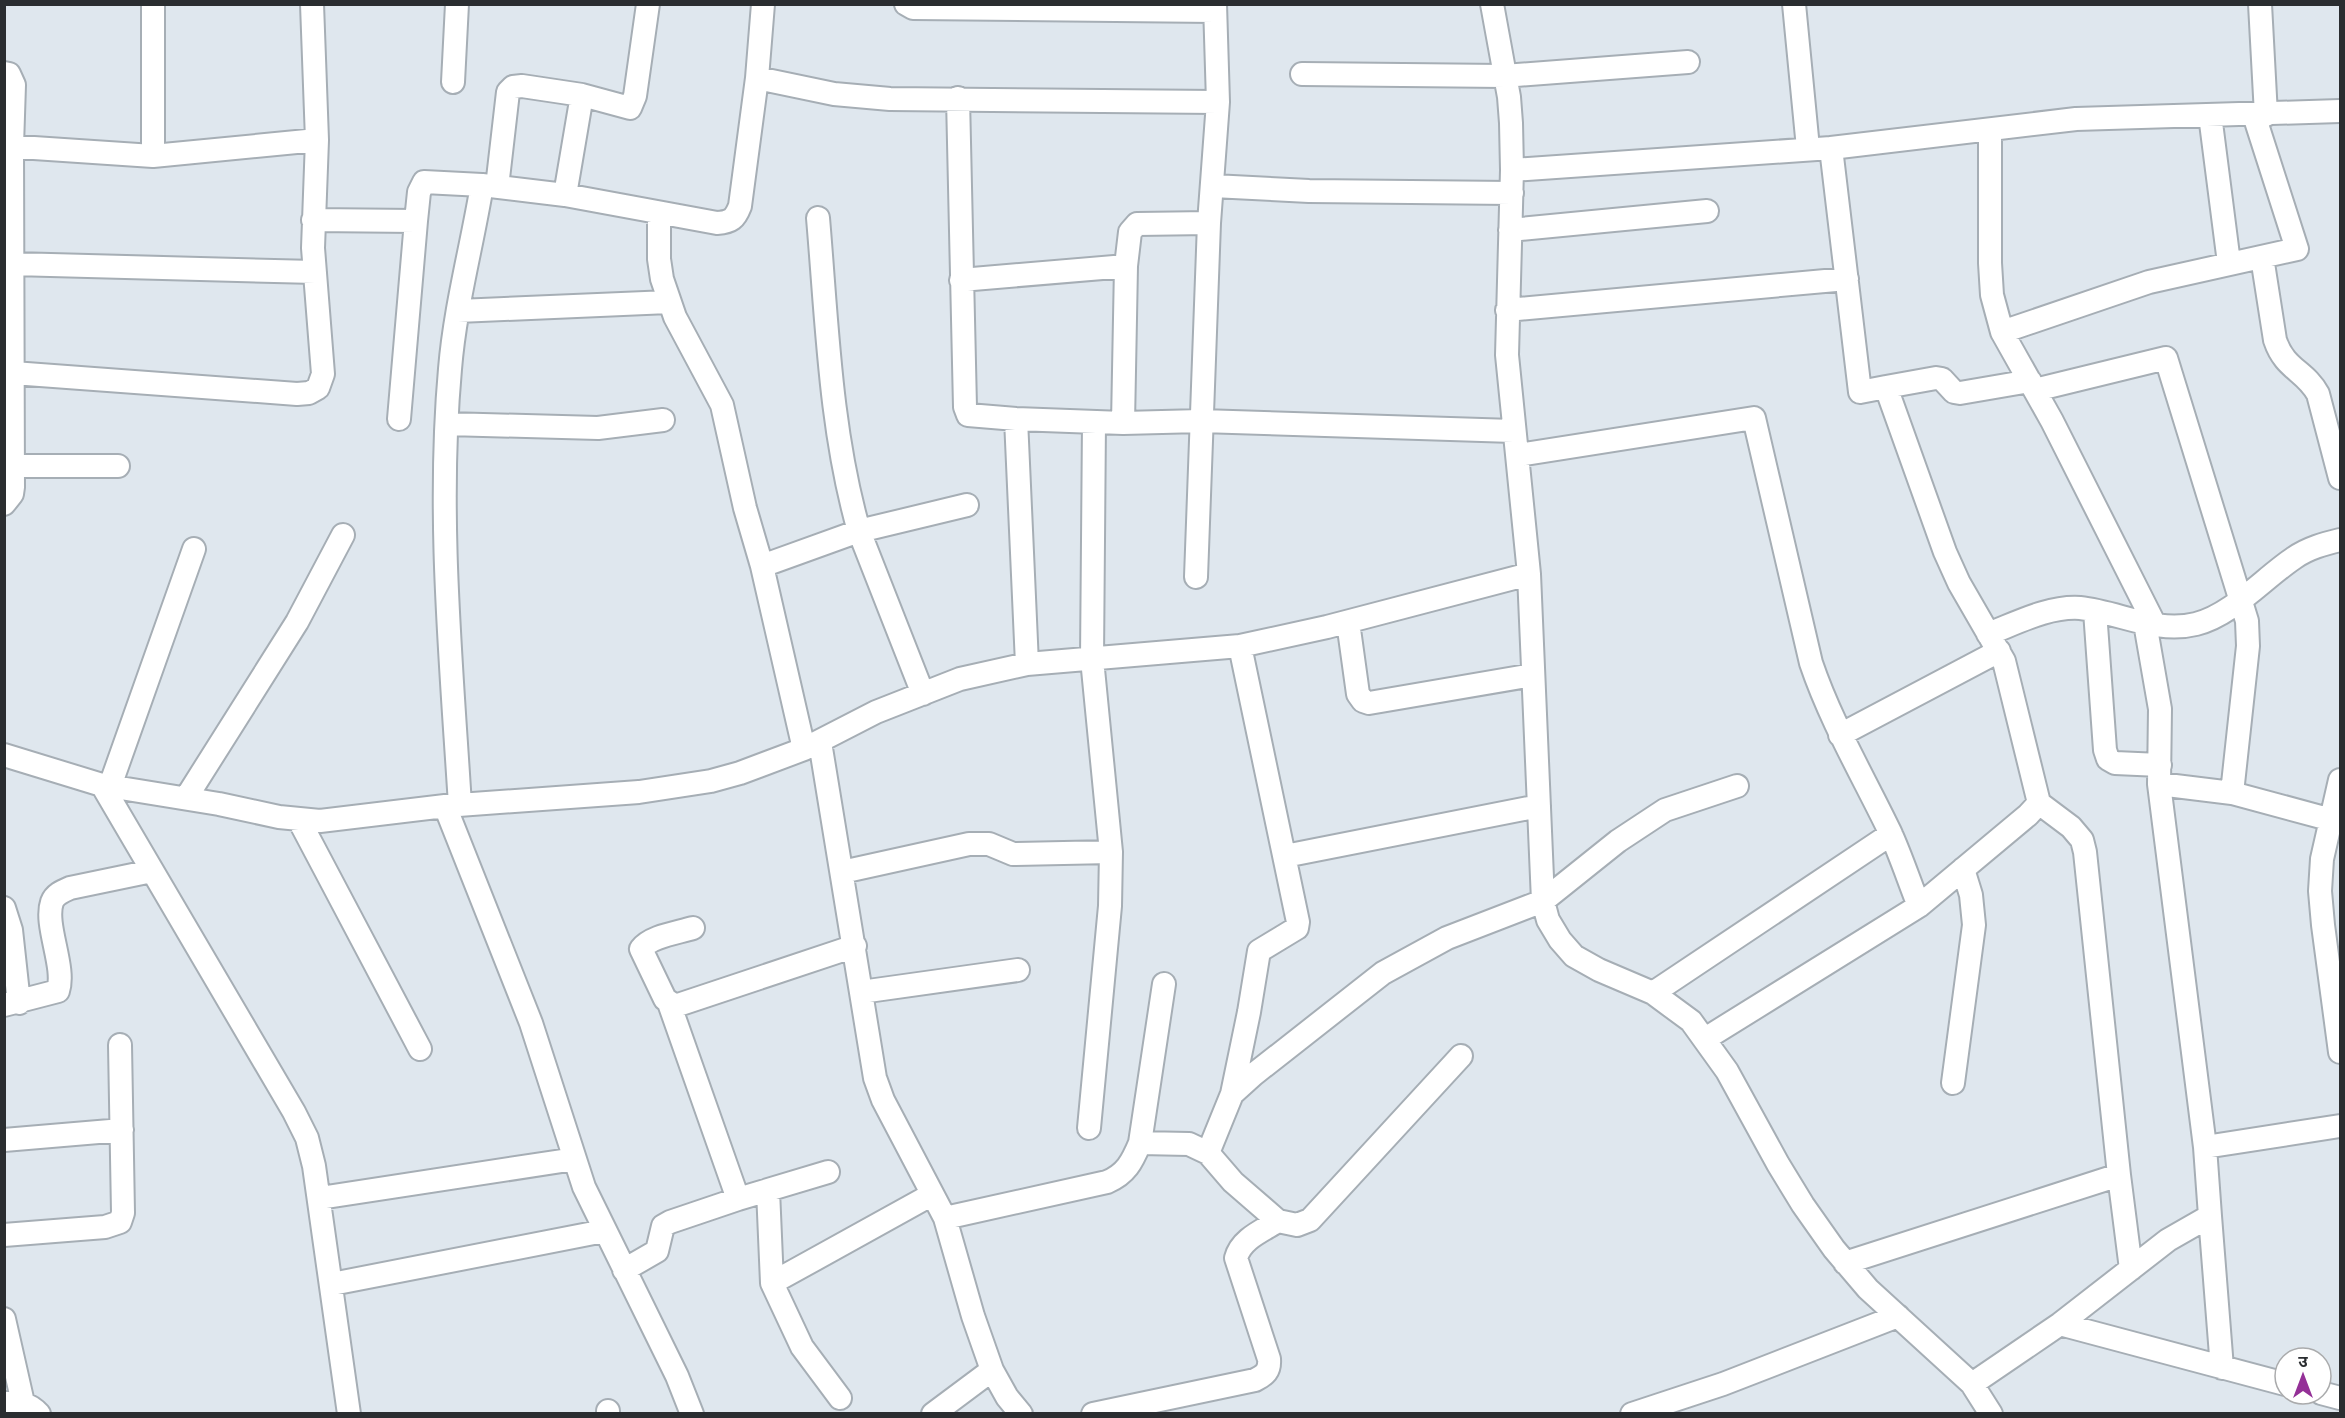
<svg xmlns="http://www.w3.org/2000/svg" width="2345" height="1418" font-family="Inter,'Noto Sans Devanagari',sans-serif">
	<style>
		.lines { fill: none; stroke-linecap: round; stroke-linejoin: round }
		.minor-casing { stroke: #a6aeb5; stroke-width: 26 }
		.minor { stroke: #fff; stroke-width: 22 }
	</style>
	<rect width="100%" height="100%" fill="#dfe7ee"/>
	<g class="lines">
		<defs>
			<path id="minor" d="M906 4 913 8 1215 11
				M1492 4 1509 97 1511 123 1512 170 1507 355 1529 574 1543 901 1548 920 1560 940 1574 956 1599 970 1653 993 1691 1021 1727 1071 1778 1164 1803 1205 1834 1249 1868 1289 1972 1384 1991 1414
				M1794 4 1808 148
				M2260 4 2266 115
				M4 73 9 74 14 85 12 146 13 487 12 494 4 504
				M1302 74 1504 76 1688 62
				M757 78 834 94 890 99 1218 102
				M453 82 457 4
				M958 98 965 407 968 415 1016 419 1123 423 1201 421 1513 431
				M2210 115 2229 263
				M1990 130V263L1992 295 2002 332 2052 421 2155 625
				M4 146 153 156 317 140
				M1831 148 1860 392 1886 387 1945 552 1959 583 2004 661 2039 803 2071 827 2082 840 2085 852 2119 1175 2131 1269
				M153 156V4
				M1512 170 1831 148 2076 119 2340 111
				M1213 186 1309 191 1512 193
				M497 187 508 92 513 87 522 86 582 95 630 108 635 96 648 4
				M565 195 582 95
				M659 213V259L662 279 675 317 722 405 745 508 762 566 804 749
				M818 218C827 322 830 430 859 531L923 694
				M313 220 416 221
				M1510 230 1707 211
				M2262 257 2275 340C2285 370 2305 370 2318 394L2340 478
				M13 264 315 272
				M961 280 1126 266
				M1507 310 1847 279
				M458 311 669 302
				M2002 332 2149 282 2297 249 2254 115
				M13 373 297 394 309 393 318 388 323 374 313 248 317 140 312 4
				M1886 387 1936 378 1942 379 1954 392 1960 393 2030 381
				M2035 390 2166 358 2247 621 2248 646 2232 793
				M399 419 416 221 419 192 424 182 482 185 565 195 717 223C731 222 735 219 740 206L757 78 763 4
				M1016 419 1027 664
				M1123 423 1126 266 1130 232 1137 224 1209 223
				M447 424 598 428 663 420
				M1518 455 1754 418 1811 663C1831 722 1863 776 1890 832 1901 856 1909 881 1919 906
				M13 466H118
				M762 566 859 531 967 505
				M1196 577 1209 223 1218 102 1215 4
				M2095 611 2105 750 2108 759 2115 763 2160 765
				M1348 622 1358 694 1363 701 1369 703 1533 675
				M1988 634C2017 623 2048 606 2080 608 2119 612 2156 634 2196 624 2232 615 2264 578 2294 558 2308 548 2324 544 2340 540
				M1240 646 1298 922 1297 928 1259 951 1249 1012 1232 1094 1208 1153 1233 1182 1278 1221 1297 1225 1310 1220 1461 1056
				M1840 735 1999 651
				M820 742 875 1078 883 1100 945 1218 973 1316 992 1370 1007 1397 1021 1414
				M4 755 102 785 219 804 279 817 320 821 445 806 639 792 711 781 740 773 804 749 876 712 960 679 1027 664 1240 646 1327 627 1529 574
				M2340 780 2322 859 2320 891 2323 925 2340 1052
				M2159 784 2232 793 2332 820
				M102 785 294 1112 307 1138 314 1166 349 1414
				M110 786 194 549
				M186 798 297 622 343 535
				M460 805C451 660 437 514 450 369 455 307 472 246 482 185
				M445 806 531 1023 584 1187 677 1376 692 1414
				M299 820 420 1049
				M1285 856 1539 806
				M842 872 969 844H989L1013 854 1111 852
				M4 908 11 930 19 1003
				M693 928C677 933 651 936 641 949L665 999 675 1006 855 946
				M861 992 1018 970
				M1653 993 1891 834
				M669 1003 738 1199
				M4 1005 58 991C66 967 44 925 52 902 55 894 63 891 70 888L152 871
				M1705 1039 1919 906 2028 815 2039 803
				M1953 1083 1974 925 1971 895 1963 869
				M1232 1094 1253 1075 1383 973 1447 938 1543 901 1618 841 1665 810 1737 786
				M1089 1128 1110 906 1111 852 1092 659 1094 422
				M4 1140 122 1130
				M1140 1143 1164 984
				M2205 1147 2340 1126
				M768 1190 772 1283 802 1347 840 1398
				M320 1198 575 1159
				M2210 1216 2222 1368
				M945 1218 1107 1182C1126 1174 1132 1162 1140 1143L1189 1144 1208 1153
				M4 1235 105 1227 120 1222 123 1213 120 1045
				M1845 1263 2119 1175
				M624 1270 657 1251 663 1226 670 1222 738 1199 828 1172
				M772 1283 931 1195
				M332 1284 604 1231
				M4 1319 23 1403
				M2060 1324 2285 1384
				M1972 1384 2060 1324 2168 1240 2210 1216 2205 1147 2159 784 2160 709 2145 623
				M2321 1393 2340 1398
				M4 1403C19 1402 29 1403 39 1414
				M608 1411V1414
				M933 1414 992 1370
				M1093 1414 1255 1380C1265 1375 1270 1371 1269 1359L1236 1258C1241 1239 1262 1231 1278 1221
				M1632 1414 1723 1384 1898 1316"/>
		</defs>
		<!-- minor casing -->
		<use href="#minor" class="minor-casing"/>
		<!-- minor -->
		<use href="#minor" class="minor"/>
	</g>
	<!-- border -->
	<rect width="2345" height="1418" fill="none" stroke="#2a2d30" stroke-width="12"/>
	<!-- north arrow -->
	<g transform="translate(2303 1376)"><circle r="28" fill="#ffffff" stroke="#aaabac" stroke-width="1.5"/>
	<path d="M0-4.5L10 22L0 15L-10 22Z" fill="#943097"/>
	<text y="-9" font-size="16" font-weight="bold" text-anchor="middle" fill="#2a2d30">उ</text>
	</g>
</svg>
